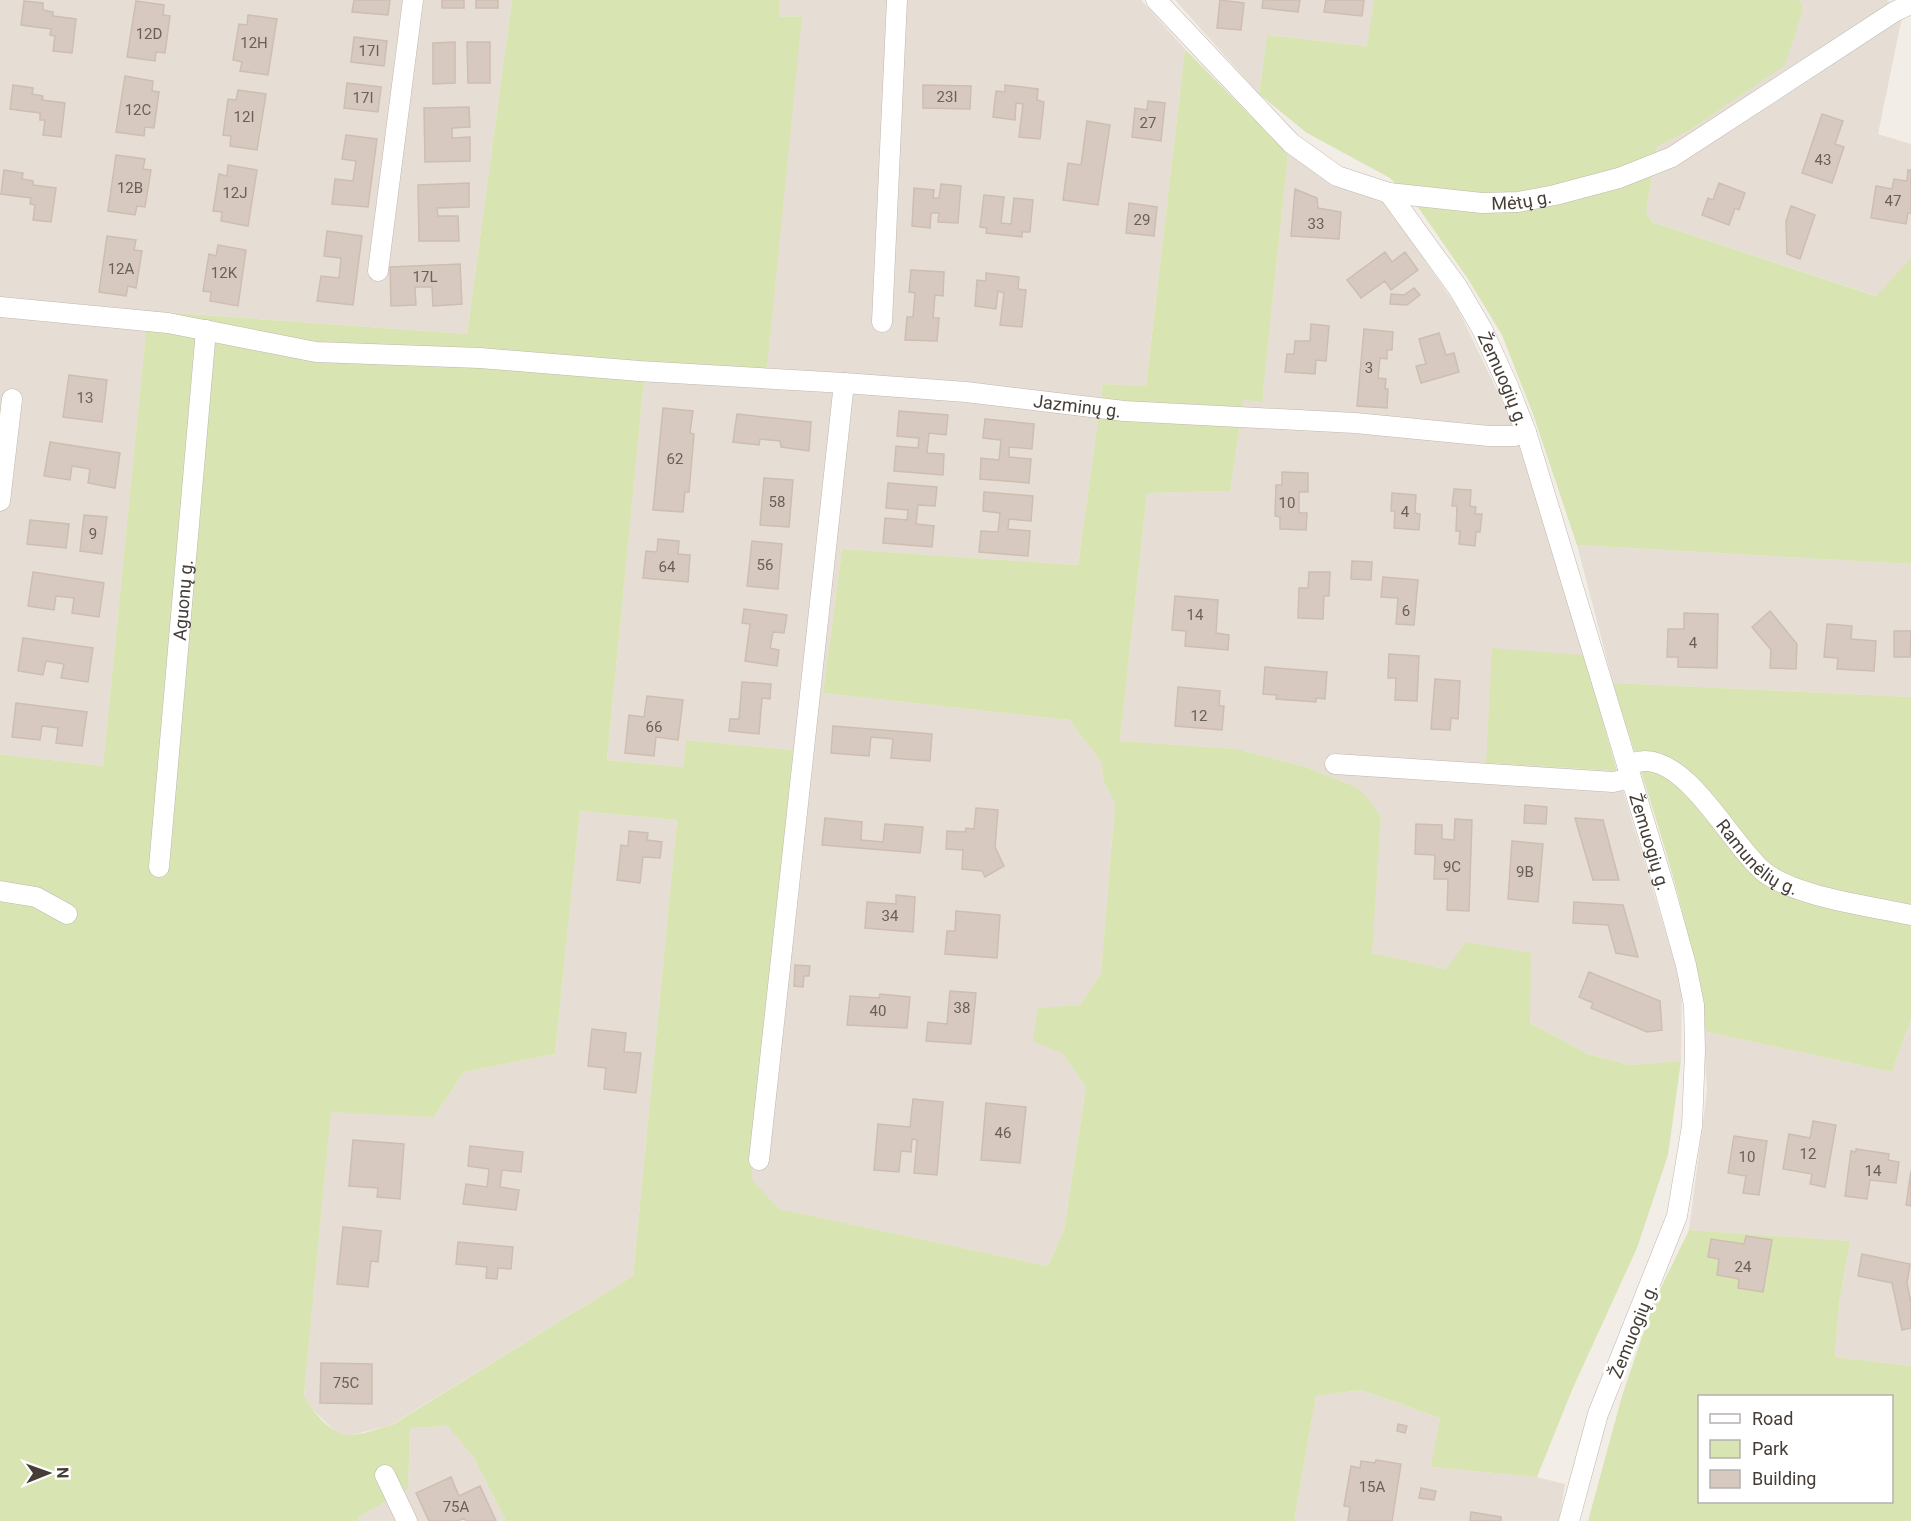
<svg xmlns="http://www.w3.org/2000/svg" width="1911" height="1521" font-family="Roboto,sans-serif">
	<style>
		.residential { fill: #e6ded5 }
		.green { fill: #d8e5b2; fill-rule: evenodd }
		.building { fill: #d7c9c0; stroke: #cebdb1; stroke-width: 1.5 }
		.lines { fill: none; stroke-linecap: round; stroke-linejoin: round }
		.minor-casing { stroke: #c0b6ad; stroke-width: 21 }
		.minor { stroke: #fff; stroke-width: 20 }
		.labels { text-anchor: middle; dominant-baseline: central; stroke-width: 6; stroke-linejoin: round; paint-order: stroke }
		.number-label { font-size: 15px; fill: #6a6058 }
		.street-label { font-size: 18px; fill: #453d36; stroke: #fff }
	</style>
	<rect width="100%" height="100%" fill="#f3ede7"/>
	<!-- residential -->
	<path class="residential" d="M0 0H512L467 334 148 311 103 766 0 754Z
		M779 0H1141L1185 49 1146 386 1103 384 1078 565 842 549 823 693 1069 720 1101 762 1104 782 1115 802 1101 973 1080 1005 1038 1009 1062 1053 1086 1087 1064 1230 1048 1266 778 1209 750 1179 793 750 686 740 683 767 607 760 644 379 765 389 801 16 779 17Z
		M1175 0H1374L1368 46 1267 35 1259 94Z
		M1800 0H1887L1902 17 1878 134 1911 144V258L1877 296 1652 222 1646 212 1657 147 1690 130 1735 99 1803 9Z
		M1288 154 1331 183 1385 203 1457 307 1506 409 1531 476 1584 655 1486 763 1617 771 1682 986 1681 1061 1629 1065 1588 1054 1530 1023 1446 969 1371 953 1381 817 1354 786 1306 767 1237 749 1120 741 1147 493 1230 491 1244 400 1262 401Z
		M1577 545 1911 564V697L1613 683Z
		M580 811 677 820 633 1276 391 1425 348 1436 337 1433 309 1406 304 1395 331 1111 434 1117 464 1072 555 1054Z
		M1911 1019V1366L1835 1357 1839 1304 1850 1241 1689 1230 1707 1090 1703 1031 1892 1072Z
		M1361 1390 1440 1418 1432 1467 1537 1477 1565 1484 1559 1521H1294L1316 1396Z
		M449 1426 474 1458 506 1521H357L359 1517 408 1489 410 1428Z"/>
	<!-- green -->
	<path class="green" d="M512 0H779V17L802 16 765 389 644 380 607 760 683 767 686 740 793 750 751 1179 779 1209 1048 1266 1064 1230 1086 1087 1062 1053 1033 1041 1038 1008 1080 1005 1101 973 1115 803 1104 782 1101 762 1069 720 823 693 842 549 1078 565 1103 384 1146 386 1185 49 1288 154 1262 402 1244 400 1230 491 1147 493 1120 741 1237 749 1306 767 1354 786 1367 797 1381 817 1372 953 1446 969 1466 942 1531 953 1530 1023 1588 1054 1629 1065 1681 1061 1668 1155 1637 1248 1572 1390 1537 1477 1431 1467 1440 1418 1361 1390 1316 1396 1294 1521H506L474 1458 448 1426 410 1428 408 1489 359 1517 357 1521H0V754L103 766 148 311 467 334ZM580 811 677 820 633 1276 392 1425C378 1428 363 1435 349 1435 332 1436 310 1409 304 1395L331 1112 434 1117 464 1072 555 1054Z
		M1374 0H1800L1803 9 1785 65 1690 130 1657 147 1646 212 1652 222 1876 296 1911 258V564L1577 545 1533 414 1502 335 1468 279 1420 210 1390 178 1307 133 1259 94 1267 35 1367 46Z
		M1492 648 1584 655 1617 771 1486 763Z
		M1613 683 1911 697V1019L1892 1072 1703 1031C1694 917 1646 793 1613 683Z
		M1689 1230 1850 1241 1839 1304 1835 1357 1911 1366V1521H1588L1622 1396 1654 1302ZM1700 1396H1892V1502H1700Z"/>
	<!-- building -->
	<path class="building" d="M354 0H390L388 15 352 12Z
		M442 0H464V8H442Z
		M476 0H498V8H476Z
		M1220 0 1244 3 1241 30 1217 28Z
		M1263 0H1300L1298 12 1262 8Z
		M1326 0H1364L1362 16 1324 12Z
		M24 1 43 3V10L53 12V16L76 19 72 53 53 51 55 36 50 35 51 29 21 25Z
		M136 1 164 5 163 15 170 16 165 53 156 52 155 61 127 57Z
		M248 15 277 19 268 75 240 71 242 62 233 60 239 24 247 25Z
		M354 37 387 41 384 66 351 62Z
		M455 42V83L433 84V43Z
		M467 42H490V83H468Z
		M125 76 153 81 152 91 159 92 154 128 145 127 144 136 116 132Z
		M347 83 381 87 378 112 344 108Z
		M13 85 33 88 32 94 43 96 42 100 65 103 61 137 43 135 45 120H40V113L10 109Z
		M923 85 971 86 970 109 923 108Z
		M1005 85 1038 89 1037 100 1044 102 1040 139 1019 137 1023 104 1016 103 1015 120 993 117 996 91 1005 92Z
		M238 90 266 94 257 150 230 146 231 136 223 135 228 99 236 100Z
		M1148 101 1165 103 1161 141 1132 137 1135 108 1147 110Z
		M469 107 470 127 452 128V138L470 137V161L425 162 424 108Z
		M1822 114 1843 121 1835 144 1844 147 1832 183 1802 173Z
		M1087 121 1110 125 1098 205 1063 200 1068 163 1081 165Z
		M346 135 377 139 368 207 332 204 335 179 353 181 356 161 342 159Z
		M116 155 145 159 143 169 151 170 145 207 137 206 135 215 108 211Z
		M228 165 257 170 248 226 221 221 222 212 213 211 219 174 227 176Z
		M4 170 23 173 22 179 33 181V185L56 188 51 222 33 220 35 205 30 204 31 198 1 194Z
		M1908 170H1911V213H1908L1906 224 1871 218 1876 186 1892 189 1894 179 1907 181Z
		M469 183V207L437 208 438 216H458L459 241H419L418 185Z
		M1719 183 1745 193 1739 210 1735 208 1729 225 1702 215 1708 198 1713 200Z
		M941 184 961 186 958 223 938 222 939 213H931L930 228 912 226 914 188 934 190 933 198H939Z
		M1295 189 1317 198 1318 208 1341 212 1339 239 1291 236Z
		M984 195 1004 197 1001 223 1011 224 1014 198 1033 200 1030 232H1022V237L986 233 987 228 980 227Z
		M1129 203 1157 207 1154 236 1126 233Z
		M1791 206 1815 215 1800 259 1787 254 1786 221Z
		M327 231 362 236 353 305 317 301 321 276 339 278 341 258 324 256Z
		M107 236 136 240 134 250 142 251 136 288 128 286 126 296 99 292Z
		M218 245 246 250 238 306 210 301 211 292 203 291 209 254 216 256Z
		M1385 252 1392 262 1405 252 1418 270 1391 290 1385 281 1361 298 1347 280Z
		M460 264 462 304 433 306 432 287H415L416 305 391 306 390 267Z
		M911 270 944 272 943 296 935 295 933 318H939L937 341 905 340 907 317H913L915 293 909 292Z
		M986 273 1019 277 1018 289 1026 290 1022 327 1000 325 1004 293 998 291 996 309 975 306 977 280 986 281Z
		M1414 288 1420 295 1407 305 1390 304 1391 294 1404 295Z
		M1311 324 1329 326 1326 361 1316 360 1315 374 1285 372 1287 354H1294L1295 341H1310Z
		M1364 329 1393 332 1392 350H1387V359L1380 358 1378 378 1386 379 1385 389H1388L1387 408 1357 406Z
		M1439 333 1446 355 1454 353 1459 372 1421 383 1416 366 1426 364 1419 339Z
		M69 375 107 380 102 422 63 417Z
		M663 408 693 411 690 433 694 434 689 492H685L683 512 653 510Z
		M899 411 948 415 946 435 929 433 927 453 944 454 943 475 894 471 896 446 918 448 919 438 897 436Z
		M737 414 811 422 809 451 781 447 780 441 760 439 759 445 733 442Z
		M985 419 1034 424 1032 449 1009 447V457L1031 459 1029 483 980 479 981 458 999 460 1001 440 983 438Z
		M50 442 120 453 115 488 88 483 90 469 72 466 70 480 44 476Z
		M1282 472 1308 473V492H1299V513H1307L1306 530 1280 529V517L1275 516 1276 485H1282Z
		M764 478 793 480 789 527 760 525Z
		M888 483 937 487 935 506 918 505 916 524 934 526 932 547 883 543 885 518 907 520 908 510 886 508Z
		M1454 489 1471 490 1470 506 1476 507 1475 514H1482L1480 532H1476L1475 546 1459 544 1460 531H1456L1457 506H1452Z
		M984 492 1033 496 1031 521 1009 519 1008 529 1030 531 1028 556 979 552 981 531 998 532 1000 513 983 511Z
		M1392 493 1416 495 1415 513 1420 514 1419 530 1394 528 1395 511H1391Z
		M84 515 107 517 102 554 80 551Z
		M30 520 69 524 66 548 27 544Z
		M658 539 679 541 678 554 690 555 688 582 643 578 646 551 657 552Z
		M752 541 782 544 778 589 747 586Z
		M1352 561 1372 562 1371 580 1351 579Z
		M33 572 104 583 99 617 72 613 74 598 56 596 54 610 28 606Z
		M1309 572H1330L1329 596H1324L1323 619 1298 618 1299 588H1308Z
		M1383 577 1418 580 1414 625 1396 624 1398 598 1381 597Z
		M1175 596 1218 600 1216 633 1229 635 1228 650 1185 646 1186 631 1172 630Z
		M744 609 787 615 784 633 773 632 770 648 779 650 777 666 745 661 750 624 742 623Z
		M1770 611 1797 644 1796 669 1770 668 1771 650 1752 627Z
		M1684 613 1718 614 1717 668 1678 667V657H1667L1668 629H1684Z
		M1827 624 1852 626 1851 639 1876 641 1874 671 1837 669 1838 658 1824 657Z
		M1894 631H1911L1910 657H1894Z
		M23 638 93 648 88 682 61 678 64 664 46 661 43 675 18 671Z
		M1389 654 1419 656 1417 701 1395 700 1396 678H1388Z
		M1265 667 1327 672 1325 699 1316 698V702L1276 699 1277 695 1263 694Z
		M1435 679 1460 681 1458 719 1451 718 1450 730 1431 729Z
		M742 682 771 684 770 699 762 698 759 734 729 731 730 719H739Z
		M1178 687 1220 691 1219 706H1224L1222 730 1175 726Z
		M647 696 683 700 678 740 656 737 654 756 625 753 629 715 644 717Z
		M16 703 87 712 82 746 56 743 58 728 42 726 40 740 12 737Z
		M833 726 932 734 930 761 891 758 893 739 871 737 869 756 831 753Z
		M1525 805 1547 807 1546 824 1524 823Z
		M976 808 998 810 995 847 1004 866 985 877 982 871 962 869 963 850 946 849 947 831 965 832 966 828 974 829Z
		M825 818 862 822 861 840 883 842 885 824 923 827 920 853 822 845Z
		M1575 818 1603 820 1619 880H1593Z
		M1455 819 1472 820 1469 911 1447 910 1448 879H1434L1435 855 1415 854 1416 824 1442 825V839L1454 840Z
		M629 831 648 833 647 840 662 842 660 858 643 857 640 883 617 880 621 845 628 846Z
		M1512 841 1543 844 1538 902 1508 899Z
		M896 895 915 897 913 932 865 928 867 902 896 904Z
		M1574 902 1623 905 1638 957 1616 953 1608 925 1573 923Z
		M956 911 1000 915 997 958 945 954 947 931H955Z
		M795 965 810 966 809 976H804L803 987 794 986Z
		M1589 972 1660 1001 1662 1030 1647 1032 1591 1008 1593 1003 1579 997Z
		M950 991 976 993 971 1044 926 1041 928 1022 947 1024Z
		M880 994 910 997 907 1028 847 1025 850 996 879 998Z
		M592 1029 626 1033 624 1052 641 1053 636 1093 604 1089 606 1068 588 1066Z
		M913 1099 943 1102 937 1175 914 1173 917 1140 912 1139 911 1152 901 1151 899 1172 874 1170 878 1124 910 1127Z
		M986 1103 1026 1107 1020 1163 981 1160Z
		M1813 1121 1836 1125 1825 1187 1810 1184 1812 1174 1783 1169 1789 1134 1810 1138Z
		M1734 1136 1767 1141 1759 1195 1743 1193 1746 1176 1728 1173Z
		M353 1140 404 1144 400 1199 377 1197 378 1188 349 1186Z
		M470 1146 523 1152 521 1172 502 1170 500 1187 519 1190 516 1210 463 1204 466 1184 487 1187 489 1169 468 1166Z
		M1856 1149 1889 1154 1888 1160 1899 1162 1896 1183 1870 1180 1867 1199 1845 1196 1851 1151 1856 1152Z
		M1911 1171V1206L1906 1205Z
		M343 1227 381 1231 378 1262 371 1261 368 1287 337 1284Z
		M1746 1236 1772 1240 1763 1292 1738 1288 1739 1279 1717 1275 1719 1259 1708 1257 1711 1239 1744 1244Z
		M458 1242 513 1247 511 1269 498 1268 497 1279 486 1278 487 1267 456 1264Z
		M1862 1254 1910 1264 1907 1283 1911 1303V1328L1902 1330 1892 1283 1858 1276Z
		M321 1363 372 1364V1404L320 1403Z
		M1398 1424 1407 1426 1405 1433 1397 1431Z
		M1376 1460 1401 1464 1392 1521H1348L1350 1507 1344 1506 1351 1466 1360 1468 1361 1461 1375 1463Z
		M451 1477 459 1496 480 1486 496 1521H466L464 1518 458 1521H429L416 1493Z
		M1421 1488 1436 1491 1434 1500 1419 1498Z
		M1471 1512 1501 1517V1521H1470Z"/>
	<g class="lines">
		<defs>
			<g id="minor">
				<path id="s1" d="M1156 0 1291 143 1337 176 1389 193 1482 203 1518 202 1555 195 1619 178 1672 157 1894 12 1911 4"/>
				<path id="s2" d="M1389 193 1458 288 1482 329 1508 386 1526 432 1665 890 1686 965 1694 1005 1695 1051 1692 1126 1677 1216 1598 1414 1569 1521"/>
				<path d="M378 271 413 0"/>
				<path id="s3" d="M0 307 168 323 316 352 480 358 639 371 844 383 966 392 1124 411 1355 423 1489 436H1514L1526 432"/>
				<path d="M882 322 897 0"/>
				<path d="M0 501 12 399"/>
				<path d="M1335 764 1613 782 1631 778"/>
				<path id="s4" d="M1627 764C1633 763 1640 761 1645 761 1690 761 1731 844 1763 871 1794 897 1871 906 1911 915"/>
				<path id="s5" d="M159 867 206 330"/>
				<path d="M0 891 36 897 67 914"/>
				<path d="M759 1160 844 383"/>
				<path d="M385 1475 407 1521"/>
			</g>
		</defs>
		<!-- minor casing -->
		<use href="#minor" class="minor-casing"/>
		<!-- minor -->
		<use href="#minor" class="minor"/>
	</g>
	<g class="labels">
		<!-- number labels -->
		<g class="number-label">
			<text x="149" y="34">12D</text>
			<text x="254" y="43">12H</text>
			<text x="369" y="51">17I</text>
			<text x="947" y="97">23I</text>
			<text x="363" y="98">17I</text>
			<text x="138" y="110">12C</text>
			<text x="244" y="117">12I</text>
			<text x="1148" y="123">27</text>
			<text x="1823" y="160">43</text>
			<text x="130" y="188">12B</text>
			<text x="235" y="193">12J</text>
			<text x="1893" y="201">47</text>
			<text x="1142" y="220">29</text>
			<text x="1316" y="224">33</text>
			<text x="121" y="269">12A</text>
			<text x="224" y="273">12K</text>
			<text x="425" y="277">17L</text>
			<text x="1369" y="368">3</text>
			<text x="85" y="398">13</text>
			<text x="675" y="459">62</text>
			<text x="777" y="502">58</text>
			<text x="1287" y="503">10</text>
			<text x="1405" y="512">4</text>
			<text x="93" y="534">9</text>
			<text x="765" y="565">56</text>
			<text x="667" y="567">64</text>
			<text x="1406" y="611">6</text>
			<text x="1195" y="615">14</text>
			<text x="1693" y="643">4</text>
			<text x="1199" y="716">12</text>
			<text x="654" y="727">66</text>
			<text x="1452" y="867">9C</text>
			<text x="1525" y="872">9B</text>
			<text x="890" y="916">34</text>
			<text x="962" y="1008">38</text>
			<text x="878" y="1011">40</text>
			<text x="1003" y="1133">46</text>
			<text x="1808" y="1154">12</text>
			<text x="1747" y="1157">10</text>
			<text x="1873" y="1171">14</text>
			<text x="1743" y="1267">24</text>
			<text x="346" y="1383">75C</text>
			<text x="1372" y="1487">15A</text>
			<text x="456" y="1507">75A</text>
		</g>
		<!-- street labels -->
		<g class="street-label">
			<text stroke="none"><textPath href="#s1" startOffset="441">Mėtų g.</textPath></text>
			<text stroke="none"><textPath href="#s2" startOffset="219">Žemuogių g.</textPath></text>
			<text stroke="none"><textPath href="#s3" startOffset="1083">Jazminų g.</textPath></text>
			<text stroke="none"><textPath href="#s5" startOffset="268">Aguonų g.</textPath></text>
			<text stroke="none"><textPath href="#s2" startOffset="705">Žemuogių g.</textPath></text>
			<text stroke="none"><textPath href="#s4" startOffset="170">Ramunėlių g.</textPath></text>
			<text transform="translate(1633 1331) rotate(-68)">Žemuogių g.</text>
		</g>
	</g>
	<!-- legend -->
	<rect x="1698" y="1395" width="195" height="108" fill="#ffffff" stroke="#b5b1af" stroke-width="1.5"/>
	<rect x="1710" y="1414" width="30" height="9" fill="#ffffff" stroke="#b5b1af" stroke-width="1.5"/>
	<text x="1752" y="1425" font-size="18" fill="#453d36">Road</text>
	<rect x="1710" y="1440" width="30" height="18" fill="#d8e5b2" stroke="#b5b1af" stroke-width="1.5"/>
	<text x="1752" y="1455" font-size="18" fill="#453d36">Park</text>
	<rect x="1710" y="1470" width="30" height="18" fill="#d7c9c0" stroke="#b5b1af" stroke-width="1.5"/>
	<text x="1752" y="1485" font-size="18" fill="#453d36">Building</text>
	<!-- north arrow -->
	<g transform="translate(48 1473) rotate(89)" stroke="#ffffff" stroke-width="4.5" paint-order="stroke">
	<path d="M0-4.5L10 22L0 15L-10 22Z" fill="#453d36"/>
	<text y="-9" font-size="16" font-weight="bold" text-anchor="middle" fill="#453d36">N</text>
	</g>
</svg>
